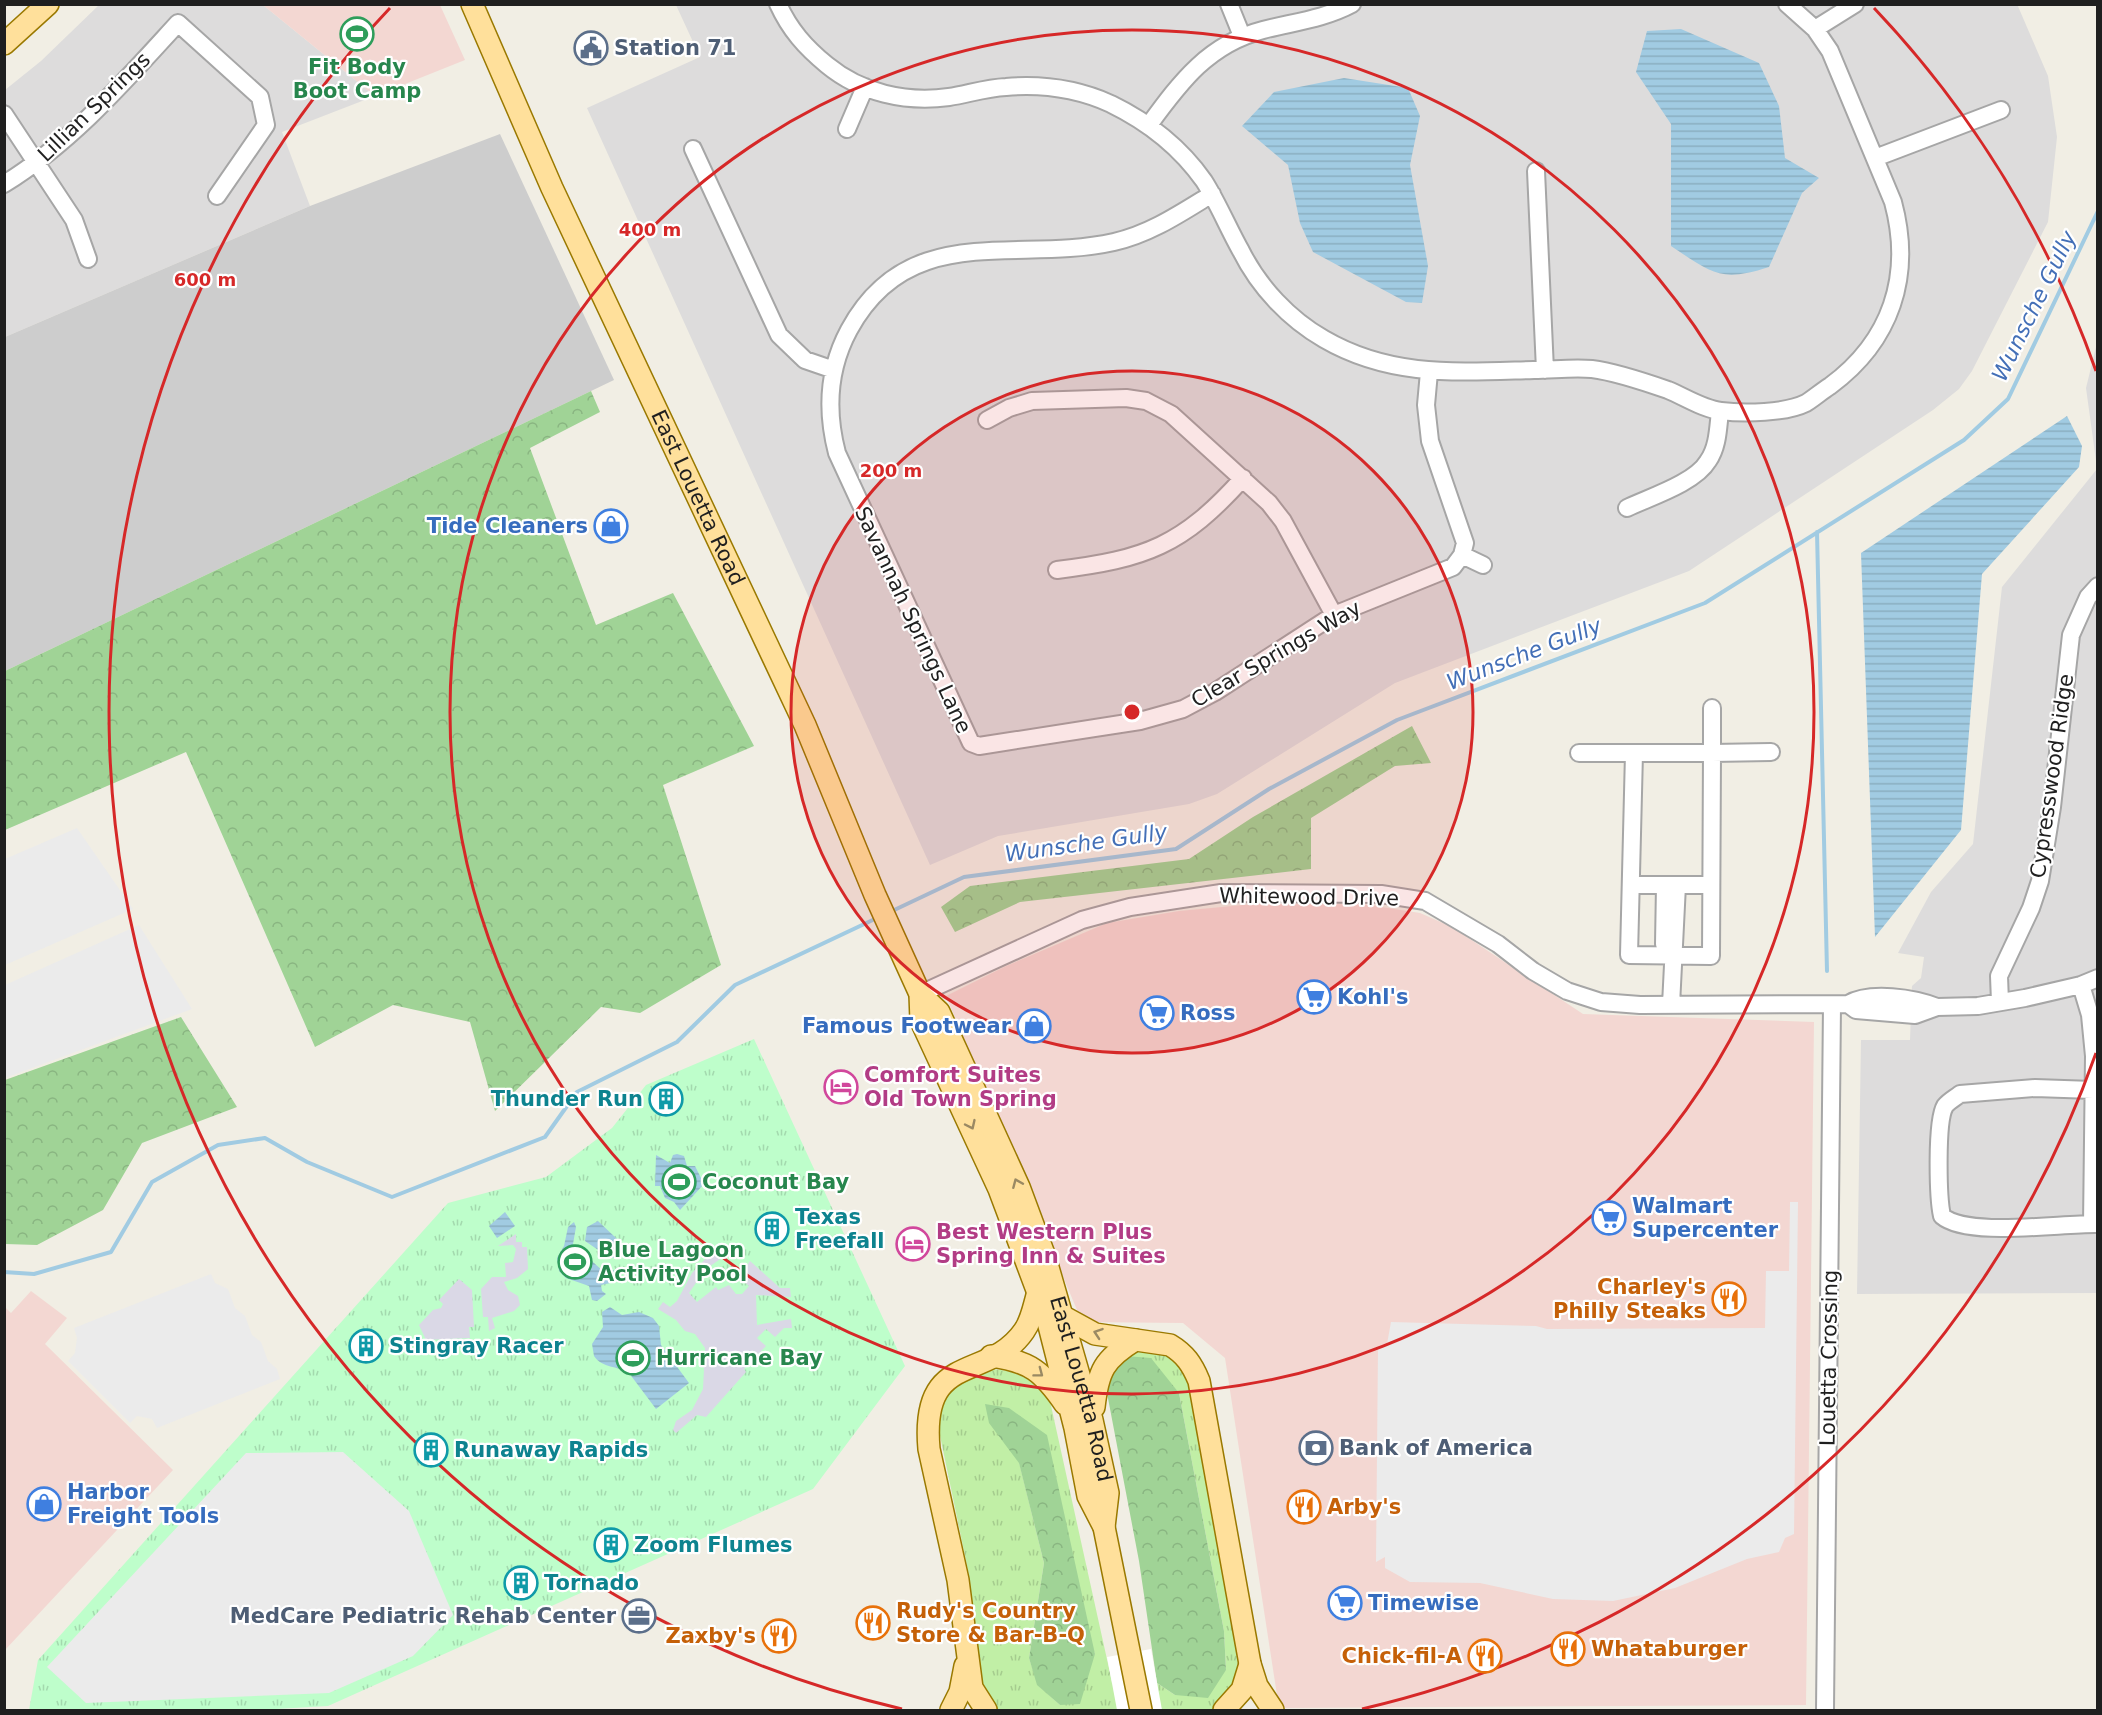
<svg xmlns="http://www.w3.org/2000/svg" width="2102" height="1715" font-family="'DejaVu Sans',sans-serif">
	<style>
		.residential { fill: #dddcdc }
		.commercial { fill: #f3d7d2 }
		.religious { fill: #cdcdcd }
		.grass { fill: url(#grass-tufts); fill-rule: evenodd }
		.forest { fill: url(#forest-crowns) }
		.park { fill: url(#park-tufts) }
		.parking { fill: #ebebeb }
		.plaza { fill: #dad8e6 }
		.water { fill: url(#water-rules) }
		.pier { fill: #fff }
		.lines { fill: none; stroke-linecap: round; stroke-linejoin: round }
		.stream { stroke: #a1cbe2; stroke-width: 4 }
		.minor-casing { stroke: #a6a6a6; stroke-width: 20 }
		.major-casing { stroke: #9a7900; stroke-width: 24 }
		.minor { stroke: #fff; stroke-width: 16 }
		.major { stroke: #ffe09b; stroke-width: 21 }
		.oneway { stroke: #9a8963 }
		.ring { fill: none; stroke: #d62828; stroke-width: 3 }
		.labels { text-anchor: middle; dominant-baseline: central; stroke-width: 4.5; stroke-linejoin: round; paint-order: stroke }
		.service-label { font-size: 21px; font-weight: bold; fill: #4e5e75; stroke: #fff; text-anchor: start }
		.leisure-label { font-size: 21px; font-weight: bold; fill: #27864d; stroke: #fff; text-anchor: start }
		.street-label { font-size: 21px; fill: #1f1f1f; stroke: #fff }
		.shop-label { font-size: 21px; font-weight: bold; fill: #366cbe; stroke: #fff; text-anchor: start }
		.hotel-label { font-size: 21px; font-weight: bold; fill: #b23c85; stroke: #fff; text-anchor: start }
		.culture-label { font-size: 21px; font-weight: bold; fill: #0d838f; stroke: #fff; text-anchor: start }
		.food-label { font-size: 21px; font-weight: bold; fill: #c56008; stroke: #fff; text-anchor: end }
		.water-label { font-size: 22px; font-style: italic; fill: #436fb7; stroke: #fff }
		.centre { fill: #d62828; stroke: #fff; stroke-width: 3 }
		.ring-label { font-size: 18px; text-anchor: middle; font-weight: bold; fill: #d62828; stroke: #fff; stroke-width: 4.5; stroke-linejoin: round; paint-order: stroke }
	</style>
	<defs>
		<pattern id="grass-tufts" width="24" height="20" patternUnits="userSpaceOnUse" patternTransform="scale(1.5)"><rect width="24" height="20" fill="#c1efa6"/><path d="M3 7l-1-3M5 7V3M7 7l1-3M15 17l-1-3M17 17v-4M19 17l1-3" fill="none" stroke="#a5cc8e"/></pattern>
		<pattern id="forest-crowns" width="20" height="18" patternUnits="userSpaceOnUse" patternTransform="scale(1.5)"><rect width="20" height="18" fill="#a0d396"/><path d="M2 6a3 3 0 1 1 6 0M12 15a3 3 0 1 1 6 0" fill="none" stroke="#89b581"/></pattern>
		<pattern id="park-tufts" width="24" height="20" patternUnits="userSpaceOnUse" patternTransform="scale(1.5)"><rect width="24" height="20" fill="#befecb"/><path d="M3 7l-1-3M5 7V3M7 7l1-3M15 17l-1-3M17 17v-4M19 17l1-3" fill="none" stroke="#a3d9ae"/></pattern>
		<pattern id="water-rules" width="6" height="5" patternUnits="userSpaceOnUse" patternTransform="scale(1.5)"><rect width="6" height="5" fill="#a1cbe2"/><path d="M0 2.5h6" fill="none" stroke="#8aaec1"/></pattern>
	</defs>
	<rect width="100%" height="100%" fill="#f1eee4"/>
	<!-- residential -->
	<path class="residential" d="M2017 4 2048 76 2057 137 2048 222 1972 371 1959 389 1933 410 1689 571 1395 683 1217 794 1189 804 998 836 930 865 587 108 700 57 676 5Z
		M99 5H263L375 96 282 132 310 206 5 337V90L41 61Z
		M2097 343V468L2086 388Z
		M2097 469V1293L1857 1294 1861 1040H1910L1912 986 1921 978 1924 957 1898 953 1931 892 1973 844 2002 587Z"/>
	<!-- commercial -->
	<path class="commercial" d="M263 5H440L465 60 375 96Z
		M1254 904H1362L1420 913 1452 927 1583 1014 1814 1022 1806 1705 1279 1708 1225 1358 1183 1323 1082 1322 946 996 1006 966 1107 923 1179 911Z
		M31 1291 67 1318 45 1344 173 1470 5 1650V1307L11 1313Z"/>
	<!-- religious -->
	<path class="religious" d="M500 134 614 380 5 671V337L310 206Z"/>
	<!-- grass -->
	<path class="grass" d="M1146 1350 1169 1355 1188 1376 1238 1661C1237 1682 1229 1698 1213 1710H1000L993 1706 978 1678 969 1575 938 1426C941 1413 943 1401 951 1391 979 1355 1028 1368 1050 1401L1112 1682 1157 1683 1175 1695 1226 1670 1224 1631 1179 1393 1125 1356ZM1019 1462 1095 1654 1060 1705 1038 1685 1029 1658 1044 1563Z"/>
	<!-- forest -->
	<path class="forest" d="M591 391 600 412 530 448 596 625 673 593 754 746 663 785 721 965 640 1013 601 1007 495 1111 470 1022 393 1005 315 1047 186 752 5 830V671Z
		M1412 726 1431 763 1395 766 1311 818V869L1020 902 955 932 941 907 970 886 1189 859 1253 817Z
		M181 1017 237 1107 142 1143 103 1210 37 1245 5 1244V1080Z
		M1125 1356 1151 1358 1179 1393 1224 1631 1226 1670 1208 1698 1175 1695 1157 1683 1139 1561 1107 1393 1110 1375Z
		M985 1404 1009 1408 1047 1435 1095 1654 1080 1704 1060 1705 1037 1685 1029 1658 1044 1563 1019 1463 989 1423Z"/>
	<!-- park -->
	<path class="park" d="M754 1039 905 1366 813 1489 328 1706 259 1710H29L38 1660 448 1203 546 1177 612 1128 646 1085Z"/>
	<!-- parking -->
	<path class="parking" d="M77 828 133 909 5 965V859Z
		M139 925 192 1009 5 1078V985Z
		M1790 1202H1798L1794 1534 1785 1538 1779 1552 1747 1559 1675 1588 1613 1601 1553 1599 1480 1583 1410 1582 1385 1568V1557L1376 1562 1378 1348 1387 1344 1391 1322 1536 1326 1547 1329 1765 1328 1766 1271H1789Z
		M211 1274 215 1283 228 1289 235 1308 245 1316 252 1335 261 1342 268 1361 277 1369 280 1379 157 1428 152 1419 137 1416 130 1423 68 1361 75 1353 77 1338 74 1328Z
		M343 1452 409 1511 453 1615 413 1656 329 1693 86 1703 47 1667 246 1453Z"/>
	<!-- plaza -->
	<path class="plaza" d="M516 1234V1242H522V1247H527L528 1269 517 1278 504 1282 508 1290 518 1296 520 1305 514 1311 492 1318 495 1328 489 1331 488 1317H483L481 1289 492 1277H506L505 1263 513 1262 516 1249 513 1245 498 1246Z
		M709 1247 714 1248 715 1253 726 1255 706 1269V1274L700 1277 689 1293 697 1302 716 1287 718 1290 729 1285 736 1294H742L749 1286 739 1277 750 1261 780 1288H790L791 1297 756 1295 757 1325 791 1319 792 1328H784L775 1337 766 1329 757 1338 766 1346 744 1369 746 1372 706 1417 697 1415 676 1433 673 1430 676 1421 692 1410 703 1389 704 1369 701 1358 705 1355V1348L695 1334 685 1331 676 1320 658 1309 663 1302 670 1307 677 1301 692 1273 710 1254Z
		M459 1279 472 1290 474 1327H469L470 1338 426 1340 419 1325 433 1310 441 1308 443 1304 439 1300Z"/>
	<!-- water -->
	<path class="water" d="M1681 29 1759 63 1779 106 1785 158 1819 178 1802 193 1769 267C1720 283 1712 273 1671 246V124L1636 72 1647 31Z
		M1344 78 1408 88 1420 116 1410 165 1428 266 1422 303 1406 302 1313 252 1300 223 1288 165 1242 126 1274 92Z
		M2067 416 2082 446 2079 467 1982 574 1961 830 1875 937 1861 553Z
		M677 1154 684 1156 687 1166H695L704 1184 680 1210 674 1202 665 1198 660 1186H655L656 1155 670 1163 673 1155Z
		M505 1212 515 1226 497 1238 489 1226Z
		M598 1221 616 1238 622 1252 618 1258H610L585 1241 587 1227Z
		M574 1222 576 1227 573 1244 604 1272 613 1270 617 1273 615 1282 601 1285 602 1291 606 1294 597 1301 592 1300 589 1286 566 1278 559 1271 557 1258 564 1246 568 1227Z
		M610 1307 622 1315 639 1312 653 1318 659 1326 661 1345 689 1383 656 1409 629 1373C617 1365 603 1369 594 1356L592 1344 603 1327 602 1312Z"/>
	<!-- pier -->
	<path class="pier" d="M1151 1649 1162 1710H1117L1107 1657Z"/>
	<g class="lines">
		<!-- stream -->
		<path class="stream" d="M1817 532 1827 971
			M890 912 964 877 1176 849 1269 789 1397 720 1705 603 1964 440 2008 399 2098 211
			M4 1272 34 1274 111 1252 152 1182 218 1145 265 1138 307 1162 392 1197 545 1137 577 1092 677 1042 735 985 877 918"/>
		<defs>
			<path id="minor" d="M778 4C790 30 805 47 827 65 861 93 906 103 949 97 968 94 986 88 1006 87 1041 84 1078 89 1111 104 1148 122 1180 147 1204 181 1218 203 1228 228 1241 251 1259 287 1289 319 1324 339 1391 378 1459 372 1534 370 1552 370 1573 367 1592 369 1616 372 1645 382 1668 390 1685 397 1703 409 1721 411 1744 414 1786 413 1806 403 1814 398 1822 391 1830 386 1891 341 1913 276 1893 202L1830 51 1815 29 1787 4
				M1229 4 1242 36
				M1815 29 1855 4
				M4 114 74 220 88 259
				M1149 125C1181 81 1209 44 1263 30 1294 22 1324 19 1352 4
				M847 129 865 87
				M693 149 779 335 805 360 834 370
				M1875 158 2001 110
				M1536 171 1545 370
				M4 184C72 142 124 82 178 23L260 97 266 125 217 196
				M1212 194C1181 213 1150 234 1114 242 1017 264 909 219 849 330 828 369 826 411 837 453L971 743 979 746 1140 721 1183 709 1215 692 1334 615 1453 567 1462 555 1465 543 1430 441 1426 405 1429 372
				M987 420 1009 408 1032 401 1126 398 1146 401 1171 414 1269 503 1283 521 1334 615
				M1627 508C1650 497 1695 483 1708 461 1718 447 1718 428 1720 411
				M1462 555 1483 565
				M1057 570C1146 559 1182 546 1243 478
				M1712 708V753L1771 752
				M1579 753H1712L1711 956 1629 955 1634 753
				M1631 885H1711
				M1665 885 1664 944 1672 956
				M2081 985 2090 1015 2094 1056 2092 1224
				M920 994 1082 920 1130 907 1221 893 1381 894 1425 901 1498 944 1533 971 1567 991 1601 1002 1640 1005 1848 1004C1870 991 1914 998 1937 1007
				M2000 1002 1999 976 2031 908 2040 881 2052 807 2071 635 2088 597 2098 586
				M1848 1004 1856 1010 1915 1015 1937 1007 1978 1006 2025 998 2081 985 2098 978
				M1671 1005 1677 885
				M2093 1090 2035 1088 1960 1094C1955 1098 1949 1101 1945 1106 1936 1121 1938 1198 1942 1216 1968 1238 2062 1223 2098 1224
				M1825 1710 1832 1005"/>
			<g id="major">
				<path id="s1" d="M472 4 552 188 805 725 875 895 920 994 921 1021 999 1189 1046 1314 1075 1428 1088 1496 1104 1527 1141 1710"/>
				<path d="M4 44 48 4"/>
				<path id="s2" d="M920 994 939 1012 1019 1187 1045 1257 1092 1420 1108 1493 1104 1527"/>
				<path d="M1064 1317 1095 1334 1170 1345C1185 1354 1192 1364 1199 1381L1250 1664 1257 1686 1273 1710"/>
				<path d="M991 1356C1030 1361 1043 1372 1065 1404"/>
				<path d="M1094 1407C1098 1371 1104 1359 1135 1340"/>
				<path d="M951 1710 960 1692 965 1666"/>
				<path d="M986 1710 972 1688 958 1580 929 1449C920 1349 988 1383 1024 1331 1032 1320 1034 1305 1038 1292"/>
				<path d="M1224 1710 1242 1690 1250 1664"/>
			</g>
		</defs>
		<!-- minor casing -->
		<use href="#minor" class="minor-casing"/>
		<!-- major casing -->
		<use href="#major" class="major-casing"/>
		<!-- minor -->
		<use href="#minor" class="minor"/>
		<!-- major -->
		<use href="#major" class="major"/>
	</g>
	<!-- one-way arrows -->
	<defs><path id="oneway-chevron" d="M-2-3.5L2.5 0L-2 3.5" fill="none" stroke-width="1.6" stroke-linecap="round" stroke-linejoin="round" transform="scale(1.5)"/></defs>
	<g class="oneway">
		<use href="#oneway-chevron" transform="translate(971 1125) rotate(65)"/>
		<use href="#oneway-chevron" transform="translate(1017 1183) rotate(-113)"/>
		<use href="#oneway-chevron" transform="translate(1098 1333) rotate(-161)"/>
		<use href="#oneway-chevron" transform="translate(1039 1373) rotate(37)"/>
	</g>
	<!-- distance rings -->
	<circle cx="1132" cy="712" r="341" fill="#d62828" fill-opacity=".12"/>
	<g class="ring">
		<circle cx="1132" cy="712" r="341"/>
		<circle cx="1132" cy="712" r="682"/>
		<path d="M2096 1053A1023 1023 0 0 1 1362 1709M902 1709A1023 1023 0 0 1 390 8M1874 8A1023 1023 0 0 1 2096 371"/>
	</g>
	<!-- icons -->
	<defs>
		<symbol id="stadium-ring" viewBox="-11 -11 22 22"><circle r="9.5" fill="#fff" stroke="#2e9e5b" stroke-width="1.5"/><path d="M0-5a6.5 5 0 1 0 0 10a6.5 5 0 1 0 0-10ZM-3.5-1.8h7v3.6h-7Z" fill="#2e9e5b"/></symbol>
		<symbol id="civic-ring" viewBox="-11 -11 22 22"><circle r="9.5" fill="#fff" stroke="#5c6f8a" stroke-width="1.5"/><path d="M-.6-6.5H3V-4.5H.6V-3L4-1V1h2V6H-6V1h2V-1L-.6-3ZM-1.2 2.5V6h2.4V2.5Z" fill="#5c6f8a"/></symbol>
		<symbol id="shop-ring" viewBox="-11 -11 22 22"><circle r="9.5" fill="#fff" stroke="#3f7fe0" stroke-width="1.5"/><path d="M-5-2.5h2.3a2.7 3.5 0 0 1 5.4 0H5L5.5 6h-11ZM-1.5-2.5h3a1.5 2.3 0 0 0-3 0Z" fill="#3f7fe0"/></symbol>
		<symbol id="supermarket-ring" viewBox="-11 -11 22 22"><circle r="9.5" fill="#fff" stroke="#3f7fe0" stroke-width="1.5"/><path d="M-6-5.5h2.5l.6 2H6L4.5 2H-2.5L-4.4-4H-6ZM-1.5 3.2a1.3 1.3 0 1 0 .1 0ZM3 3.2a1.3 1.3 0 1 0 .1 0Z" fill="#3f7fe0"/></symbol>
		<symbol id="hotel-ring" viewBox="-11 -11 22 22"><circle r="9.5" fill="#fff" stroke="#d1479c" stroke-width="1.5"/><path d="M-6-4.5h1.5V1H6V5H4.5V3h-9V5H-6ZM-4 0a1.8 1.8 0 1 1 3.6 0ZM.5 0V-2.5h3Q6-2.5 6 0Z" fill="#d1479c"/></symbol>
		<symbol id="building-ring" viewBox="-11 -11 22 22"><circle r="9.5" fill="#fff" stroke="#0f9aa8" stroke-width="1.5"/><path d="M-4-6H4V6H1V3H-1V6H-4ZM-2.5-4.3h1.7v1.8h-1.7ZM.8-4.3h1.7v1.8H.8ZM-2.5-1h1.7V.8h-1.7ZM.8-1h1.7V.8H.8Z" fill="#0f9aa8"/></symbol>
		<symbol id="restaurant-ring" viewBox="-11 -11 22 22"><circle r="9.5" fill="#fff" stroke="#e8710a" stroke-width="1.5"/><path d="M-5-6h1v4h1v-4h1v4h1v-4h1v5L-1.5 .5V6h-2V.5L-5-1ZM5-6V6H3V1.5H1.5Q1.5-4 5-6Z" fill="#e8710a"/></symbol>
		<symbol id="bank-ring" viewBox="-11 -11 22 22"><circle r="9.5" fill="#fff" stroke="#5c6f8a" stroke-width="1.5"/><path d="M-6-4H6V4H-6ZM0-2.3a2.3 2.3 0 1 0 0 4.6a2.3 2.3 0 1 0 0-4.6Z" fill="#5c6f8a"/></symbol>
		<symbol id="office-ring" viewBox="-11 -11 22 22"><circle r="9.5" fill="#fff" stroke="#5c6f8a" stroke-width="1.5"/><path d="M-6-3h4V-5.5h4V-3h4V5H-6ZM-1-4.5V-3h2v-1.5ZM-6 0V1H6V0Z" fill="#5c6f8a"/></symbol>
	</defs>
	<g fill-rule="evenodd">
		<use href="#stadium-ring" x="338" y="15" width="38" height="38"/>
		<use href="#civic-ring" x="572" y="29" width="38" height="38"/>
		<use href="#shop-ring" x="592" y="507" width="38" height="38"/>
		<use href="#supermarket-ring" x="1295" y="978" width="38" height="38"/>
		<use href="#supermarket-ring" x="1138" y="994" width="38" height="38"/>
		<use href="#shop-ring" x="1015" y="1007" width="38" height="38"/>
		<use href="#hotel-ring" x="822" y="1068" width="38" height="38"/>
		<use href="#building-ring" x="647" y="1080" width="38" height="38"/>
		<use href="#stadium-ring" x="660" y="1163" width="38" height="38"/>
		<use href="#supermarket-ring" x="1590" y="1199" width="38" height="38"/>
		<use href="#building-ring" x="753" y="1210" width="38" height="38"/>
		<use href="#hotel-ring" x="894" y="1225" width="38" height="38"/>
		<use href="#stadium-ring" x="556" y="1243" width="38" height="38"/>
		<use href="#restaurant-ring" x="1710" y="1280" width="38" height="38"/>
		<use href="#building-ring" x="347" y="1327" width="38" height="38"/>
		<use href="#stadium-ring" x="614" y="1339" width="38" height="38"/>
		<use href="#bank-ring" x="1297" y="1429" width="38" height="38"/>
		<use href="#building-ring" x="412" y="1431" width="38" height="38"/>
		<use href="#shop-ring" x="25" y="1485" width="38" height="38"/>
		<use href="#restaurant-ring" x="1285" y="1488" width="38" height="38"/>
		<use href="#building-ring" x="592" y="1526" width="38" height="38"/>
		<use href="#building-ring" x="502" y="1564" width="38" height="38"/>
		<use href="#supermarket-ring" x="1326" y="1584" width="38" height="38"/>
		<use href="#office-ring" x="620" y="1597" width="38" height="38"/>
		<use href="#restaurant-ring" x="854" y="1604" width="38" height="38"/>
		<use href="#restaurant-ring" x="760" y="1617" width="38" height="38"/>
		<use href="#restaurant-ring" x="1549" y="1630" width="38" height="38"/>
		<use href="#restaurant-ring" x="1466" y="1637" width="38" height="38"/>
	</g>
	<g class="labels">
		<!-- service labels -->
		<g class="service-label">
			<text x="614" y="48">Station 71</text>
			<text x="1339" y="1448">Bank of America</text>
			<text x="616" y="1616" text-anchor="end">MedCare Pediatric Rehab Center</text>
		</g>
		<!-- leisure labels -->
		<g class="leisure-label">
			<text x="357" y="67" text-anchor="middle">Fit Body<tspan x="357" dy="24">Boot Camp</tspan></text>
			<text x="702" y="1182">Coconut Bay</text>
			<text x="598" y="1250">Blue Lagoon<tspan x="598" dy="24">Activity Pool</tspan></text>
			<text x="656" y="1358">Hurricane Bay</text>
		</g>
		<!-- street labels -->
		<g class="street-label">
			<text transform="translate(94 107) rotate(-44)">Lillian Springs</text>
			<text stroke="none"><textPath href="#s1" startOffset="543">East Louetta Road</textPath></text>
			<text transform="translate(913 620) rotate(65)">Savannah Springs Lane</text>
			<text transform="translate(1276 654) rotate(-30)">Clear Springs Way</text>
			<text transform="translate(2052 776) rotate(-82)">Cypresswood Ridge</text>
			<text transform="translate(1309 897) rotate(1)">Whitewood Drive</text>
			<text transform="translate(1829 1358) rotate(-89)">Louetta Crossing</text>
			<text stroke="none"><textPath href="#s2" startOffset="430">East Louetta Road</textPath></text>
		</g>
		<!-- shop labels -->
		<g class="shop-label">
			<text x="588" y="526" text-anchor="end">Tide Cleaners</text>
			<text x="1337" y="997">Kohl's</text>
			<text x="1180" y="1013">Ross</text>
			<text x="1011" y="1026" text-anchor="end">Famous Footwear</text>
			<text x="1632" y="1206">Walmart<tspan x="1632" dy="24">Supercenter</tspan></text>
			<text x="67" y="1492">Harbor<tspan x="67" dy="24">Freight Tools</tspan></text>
			<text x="1368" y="1603">Timewise</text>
		</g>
		<!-- hotel labels -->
		<g class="hotel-label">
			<text x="864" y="1075">Comfort Suites<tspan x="864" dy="24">Old Town Spring</tspan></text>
			<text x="936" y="1232">Best Western Plus<tspan x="936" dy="24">Spring Inn &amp; Suites</tspan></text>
		</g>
		<!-- culture labels -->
		<g class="culture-label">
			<text x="643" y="1099" text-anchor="end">Thunder Run</text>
			<text x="795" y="1217">Texas<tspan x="795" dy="24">Freefall</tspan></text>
			<text x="389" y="1346">Stingray Racer</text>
			<text x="454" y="1450">Runaway Rapids</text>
			<text x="634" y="1545">Zoom Flumes</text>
			<text x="544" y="1583">Tornado</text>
		</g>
		<!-- food labels -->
		<g class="food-label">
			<text x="1706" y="1287">Charley's<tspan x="1706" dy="24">Philly Steaks</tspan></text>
			<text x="1327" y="1507" text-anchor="start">Arby's</text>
			<text x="896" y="1611" text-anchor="start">Rudy's Country<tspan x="896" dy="24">Store &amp; Bar-B-Q</tspan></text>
			<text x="756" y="1636">Zaxby's</text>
			<text x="1591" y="1649" text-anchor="start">Whataburger</text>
			<text x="1462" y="1656">Chick-fil-A</text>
		</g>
		<!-- water labels -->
		<g class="water-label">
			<text transform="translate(2034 306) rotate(-64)">Wunsche Gully</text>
			<text transform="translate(1524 654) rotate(-21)">Wunsche Gully</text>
			<text transform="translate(1086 843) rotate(-8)">Wunsche Gully</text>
		</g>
	</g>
	<circle cx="1132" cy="712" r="9" class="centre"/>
	<g class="ring-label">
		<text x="650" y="236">400 m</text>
		<text x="205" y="286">600 m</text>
		<text x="891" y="477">200 m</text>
	</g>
	<!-- border -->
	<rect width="2102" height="1715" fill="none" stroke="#1f1f1f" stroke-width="12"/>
</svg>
